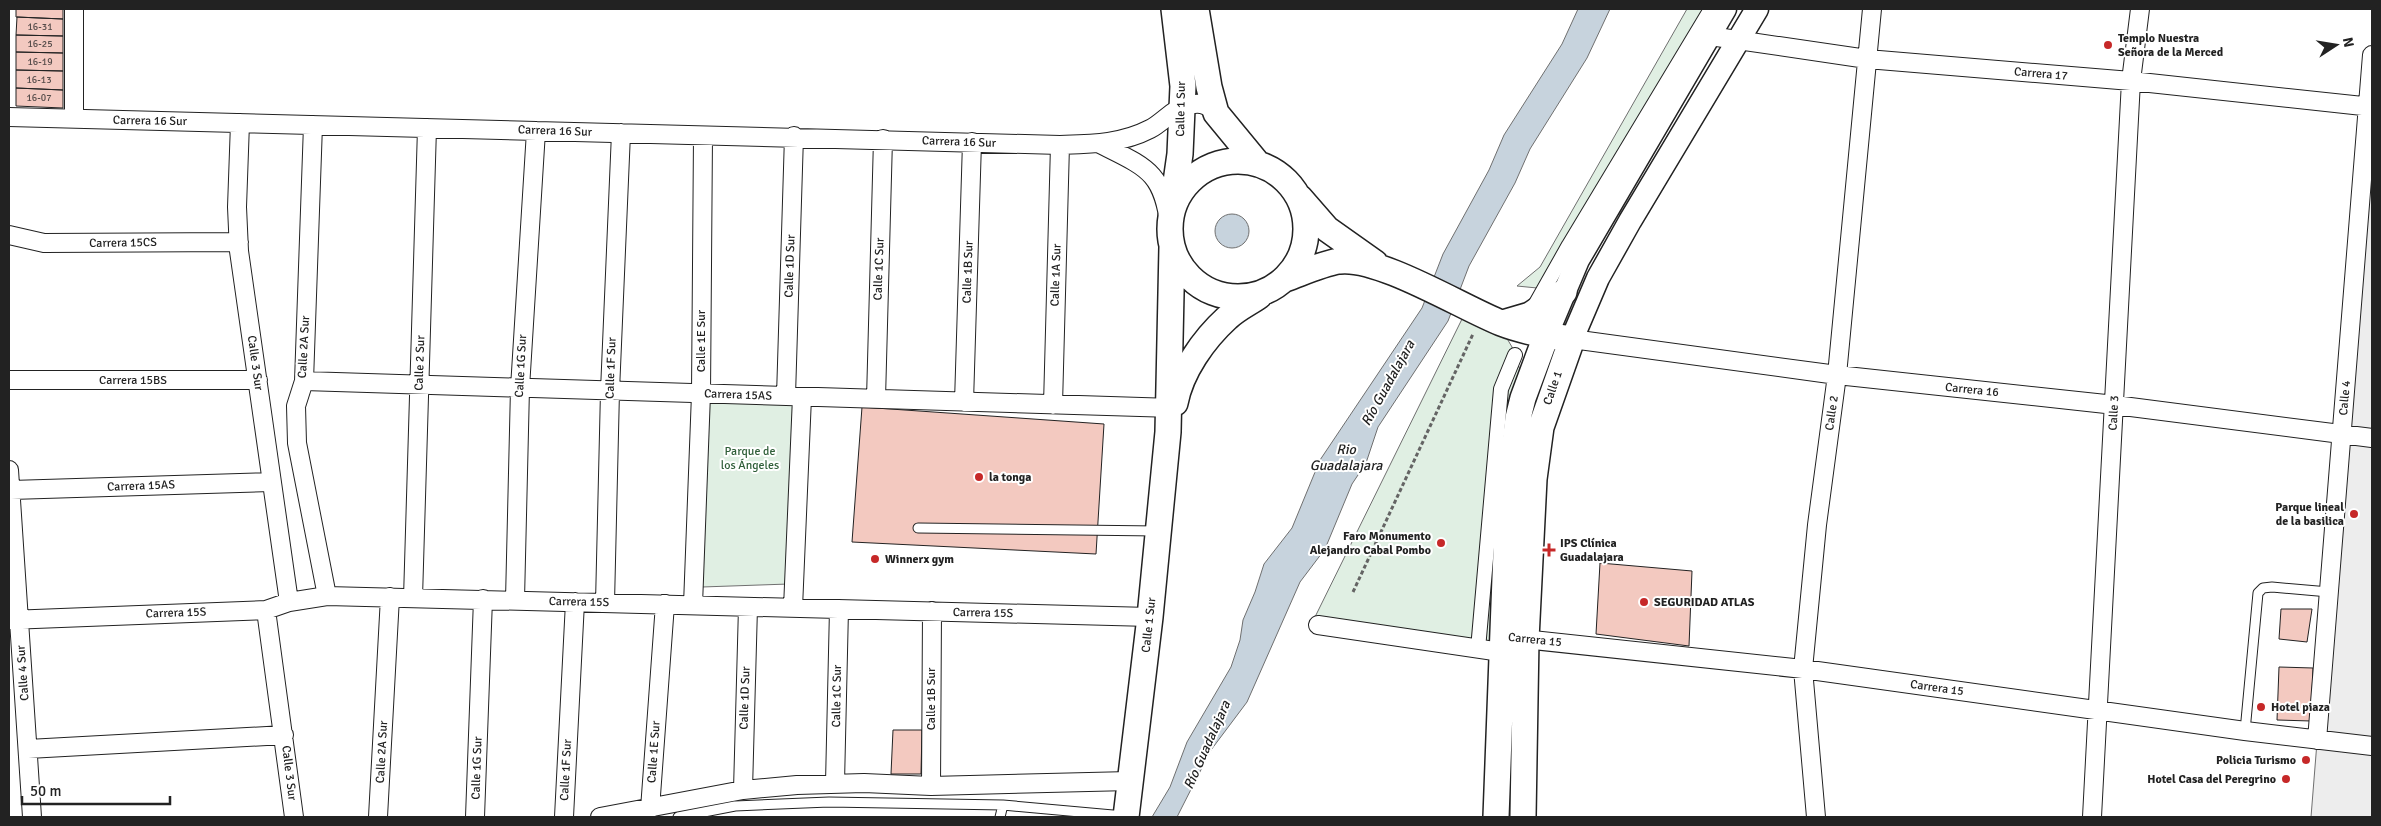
<svg xmlns="http://www.w3.org/2000/svg" width="2381" height="826" font-family="Signika,sans-serif">
	<style>
		.green { fill: #e0efe3; stroke: #6f6f6f }
		.parking { fill: #ededed; stroke: #6f6f6f }
		.water { fill: #c7d3dd; stroke: #6f6f6f }
		.building { fill: #f3c9c0; stroke: #222 }
		.lines { fill: none; stroke-linecap: round; stroke-linejoin: round }
		.service-casing { stroke: #222; stroke-width: 11 }
		.pedestrian-casing { stroke: #222; stroke-width: 16 }
		.minor-casing { stroke: #222; stroke-width: 20 }
		.tertiary-casing { stroke: #222; stroke-width: 25 }
		.secondary-casing { stroke: #222; stroke-width: 28 }
		.path { stroke: #646464; stroke-width: 3; stroke-dasharray: 4 2.5; stroke-linecap: butt }
		.service { stroke: #fff; stroke-width: 9 }
		.pedestrian { stroke: #fff; stroke-width: 14 }
		.minor { stroke: #fff; stroke-width: 18 }
		.tertiary { stroke: #fff; stroke-width: 22 }
		.secondary { stroke: #fff; stroke-width: 25 }
		.poi-dot { fill: #c62828; stroke: #fff; stroke-width: 2 }
		.labels { text-anchor: middle; dominant-baseline: central; stroke-width: 4; stroke-linejoin: round; paint-order: stroke }
		.number-label { font-size: 10px; fill: #564c4a }
		.poi-label { font-size: 12px; font-weight: bold; fill: #222; stroke: #fff; text-anchor: start }
		.street-label { font-size: 12px; fill: #222; stroke: #fff }
		.park-label { font-size: 12px; fill: #2f5e38; stroke: #fff }
		.water-label { font-size: 14px; font-style: italic; fill: #222; stroke: #fff }
	</style>
	<rect width="100%" height="100%" fill="#fff"/>
	<!-- green -->
	<path class="green" d="M1687 9H1711L1547 289 1517 286 1540 267Z
		M1464 315 1502 330 1512 347 1520 370 1502 649 1314 619Z
		M707 398 796 402 789 584 702 587Z"/>
	<!-- parking -->
	<path class="parking" d="M2372 55V817H2311L2329 592Z"/>
	<!-- water -->
	<path class="water" d="M1578 9H1610L1587 58 1530 149 1515 183 1469 266 1448 321 1378 427 1366 463 1352 484 1325 549 1300 582 1247 702 1211 750 1177 817H1152L1170 787 1187 742 1231 667 1240 640 1243 620 1255 592 1264 564 1292 528 1320 460 1422 308 1443 254 1489 170 1504 135 1562 44Z
		M1215 231a17 17 0 1 1 34 0a17 17 0 1 1-34 0Z"/>
	<!-- building -->
	<path class="building" d="M16 9H63V19L16 17Z
		M17 17 63 19V36L16 35Z
		M16 35 63 36V53L16 52Z
		M16 52 63 53V71L16 70Z
		M16 70 63 71V90L16 88Z
		M16 88 63 90V108L16 106Z
		M862 407 1104 424 1096 554 852 542Z
		M1600 563 1692 571 1689 646 1596 634Z
		M2281 609H2312L2307 642 2279 639Z
		M2279 667 2313 668 2311 721 2277 720Z
		M893 730H922L921 774H891Z"/>
	<g class="lines">
		<defs>
			<path id="service" d="M918 528 1157 531
				M2245 731 2258 593 2263 588 2272 587 2329 592
				M678 817 735 806 829 802 1003 805 1124 816
				M1000 817 1003 805"/>
			<path id="pedestrian" d="M1534 307 1569 245 1711 9
				M1478 649 1501 389 1515 355"/>
			<path id="minor" d="M74 9V119
				M1710 36 1867 59 2131 81 2372 107
				M9 117 1060 145C1091 144 1121 144 1150 129 1162 123 1173 109 1185 106 1198 102 1206 103 1216 113
				M240 123 237 207 239 251 289 602
				M313 125 304 381 296 406 297 443 327 596
				M1100 144C1148 168 1163 172 1170 228
				M9 235 44 243 239 242
				M1572 339 1837 375 2115 405 2372 438
				M9 380H258
				M304 381 1173 408
				M786 396 794 136
				M876 399 883 139
				M964 402 972 142
				M1053 405 1060 145
				M9 470 32 817
				M11 490 271 482
				M413 598 427 128
				M515 600 520 388 536 131
				M605 603 610 391 621 133
				M693 605 701 394 703 136
				M793 608 802 397
				M266 610 294 817
				M9 620 266 610 289 602 327 596 1150 617
				M1318 625 1501 652
				M1514 638 1803 669 2245 731 2372 746
				M2317 740 2372 55
				M28 749 284 735
				M835 783 839 609
				M931 786 932 611
				M743 790 748 607
				M650 809 665 604
				M378 817 390 597
				M475 817 483 599
				M564 817 575 602
				M600 817 743 790 797 785 864 783 931 786 1130 781
				M1816 817 1803 669 1817 525 1837 375 1872 9
				M2092 817 2131 81 2140 9"/>
			<path id="tertiary" d="M1546 336 1578 260 1725 9
				M1572 339 1598 278 1630 221 1757 9"/>
			<path id="secondary" d="M1196 9 1209 87 1216 113 1258 164
				M1170 229a68 68 0 1 1 136 0a68 68 0 1 1-136 0Z
				M1300 198 1327 229 1375 263
				M1173 203 1180 154 1183 86 1174 9
				M1285 279C1302 273 1321 264 1339 261 1379 256 1461 307 1501 323 1524 332 1548 336 1572 339L1541 427 1534 479 1526 639 1523 817
				M1503 323 1530 315 1564 292
				M1175 403C1181 371 1204 339 1227 318 1236 309 1249 303 1259 296
				M1126 817 1150 617 1168 432 1172 247
				M1496 817 1508 498 1518 418 1523 398 1546 336"/>
		</defs>
		<!-- service casing -->
		<use href="#service" class="service-casing"/>
		<!-- pedestrian casing -->
		<use href="#pedestrian" class="pedestrian-casing"/>
		<!-- minor casing -->
		<use href="#minor" class="minor-casing"/>
		<!-- tertiary casing -->
		<use href="#tertiary" class="tertiary-casing"/>
		<!-- secondary casing -->
		<use href="#secondary" class="secondary-casing"/>
		<!-- path -->
		<path class="path" d="M1353 592 1473 334"/>
		<!-- service -->
		<use href="#service" class="service"/>
		<!-- pedestrian -->
		<use href="#pedestrian" class="pedestrian"/>
		<!-- minor -->
		<use href="#minor" class="minor"/>
		<!-- tertiary -->
		<use href="#tertiary" class="tertiary"/>
		<!-- secondary -->
		<use href="#secondary" class="secondary"/>
	</g>
	<!-- markers -->
	<g class="poi-dot">
		<circle cx="2108" cy="45" r="5"/>
		<circle cx="979" cy="477" r="5"/>
		<circle cx="2354" cy="514" r="5"/>
		<circle cx="1441" cy="543" r="5"/>
		<path d="M1546.5 542.5h5v5h5v5h-5v5h-5v-5h-5v-5h5z"/>
		<circle cx="875" cy="559" r="5"/>
		<circle cx="1644" cy="602" r="5"/>
		<circle cx="2261" cy="707" r="5"/>
		<circle cx="2306" cy="760" r="5"/>
		<circle cx="2286" cy="779" r="5"/>
	</g>
	<g class="labels">
		<!-- number labels -->
		<g class="number-label">
			<text x="40" y="27">16-31</text>
			<text x="40" y="44">16-25</text>
			<text x="40" y="62">16-19</text>
			<text x="39" y="80">16-13</text>
			<text x="39" y="98">16-07</text>
		</g>
		<!-- poi labels -->
		<g class="poi-label">
			<text x="2118" y="38">Templo Nuestra<tspan x="2118" dy="14">Señora de la Merced</tspan></text>
			<text x="989" y="477">la tonga</text>
			<text x="2344" y="507" text-anchor="end">Parque lineal<tspan x="2344" dy="14">de la basilica</tspan></text>
			<text x="1431" y="536" text-anchor="end">Faro Monumento<tspan x="1431" dy="14">Alejandro Cabal Pombo</tspan></text>
			<text x="1560" y="543">IPS Clínica<tspan x="1560" dy="14">Guadalajara</tspan></text>
			<text x="885" y="559">Winnerx gym</text>
			<text x="1654" y="602">SEGURIDAD ATLAS</text>
			<text x="2271" y="707">Hotel piaza</text>
			<text x="2296" y="760" text-anchor="end">Policia Turismo</text>
			<text x="2276" y="779" text-anchor="end">Hotel Casa del Peregrino</text>
		</g>
		<!-- street labels -->
		<g class="street-label">
			<text transform="translate(2041 74) rotate(5)">Carrera 17</text>
			<text transform="translate(1181 109) rotate(-89)">Calle 1 Sur</text>
			<text transform="translate(150 121) rotate(1)">Carrera 16 Sur</text>
			<text transform="translate(555 131) rotate(2)">Carrera 16 Sur</text>
			<text transform="translate(959 142) rotate(2)">Carrera 16 Sur</text>
			<text transform="translate(123 243) rotate(-1)">Carrera 15CS</text>
			<text transform="translate(790 266) rotate(-88)">Calle 1D Sur</text>
			<text transform="translate(879 269) rotate(-88)">Calle 1C Sur</text>
			<text transform="translate(968 272) rotate(-88)">Calle 1B Sur</text>
			<text transform="translate(1056 275) rotate(-88)">Calle 1A Sur</text>
			<text transform="translate(701 341) rotate(-90)">Calle 1E Sur</text>
			<text transform="translate(304 347) rotate(-87)">Calle 2A Sur</text>
			<text transform="translate(255 363) rotate(82)">Calle 3 Sur</text>
			<text transform="translate(420 363) rotate(-88)">Calle 2 Sur</text>
			<text transform="translate(521 366) rotate(-87)">Calle 1G Sur</text>
			<text transform="translate(611 368) rotate(-88)">Calle 1F Sur</text>
			<text x="133" y="380">Carrera 15BS</text>
			<text transform="translate(1553 388) rotate(-71)">Calle 1</text>
			<text transform="translate(1972 390) rotate(6)">Carrera 16</text>
			<text transform="translate(738 395) rotate(2)">Carrera 15AS</text>
			<text transform="translate(2345 398) rotate(-85)">Calle 4</text>
			<text transform="translate(1832 413) rotate(-82)">Calle 2</text>
			<text transform="translate(2114 413) rotate(-87)">Calle 3</text>
			<text transform="translate(141 486) rotate(-2)">Carrera 15AS</text>
			<text transform="translate(579 602) rotate(1)">Carrera 15S</text>
			<text transform="translate(176 613) rotate(-2)">Carrera 15S</text>
			<text transform="translate(983 613) rotate(1)">Carrera 15S</text>
			<text transform="translate(1149 625) rotate(-84)">Calle 1 Sur</text>
			<text transform="translate(1535 640) rotate(6)">Carrera 15</text>
			<text transform="translate(23 673) rotate(-94)">Calle 4 Sur</text>
			<text transform="translate(1937 688) rotate(8)">Carrera 15</text>
			<text transform="translate(837 696) rotate(-89)">Calle 1C Sur</text>
			<text transform="translate(745 698) rotate(-88)">Calle 1D Sur</text>
			<text transform="translate(931 699) rotate(-90)">Calle 1B Sur</text>
			<text transform="translate(382 752) rotate(-87)">Calle 2A Sur</text>
			<text transform="translate(654 752) rotate(-86)">Calle 1E Sur</text>
			<text transform="translate(477 768) rotate(-88)">Calle 1G Sur</text>
			<text transform="translate(566 770) rotate(-87)">Calle 1F Sur</text>
			<text transform="translate(289 773) rotate(83)">Calle 3 Sur</text>
		</g>
		<!-- park labels -->
		<g class="park-label">
			<text x="750" y="451">Parque de<tspan x="750" dy="14">los Ángeles</tspan></text>
		</g>
		<!-- water labels -->
		<g class="water-label">
			<text transform="translate(1388 383) rotate(-61)">Río Guadalajara</text>
			<text x="1346" y="449">Rio<tspan x="1346" dy="16">Guadalajara</tspan></text>
			<text transform="translate(1207 745) rotate(-66)">Río Guadalajara</text>
		</g>
	</g>
	<!-- border -->
	<rect width="2381" height="826" fill="none" stroke="#222222" stroke-width="20"/>
	<!-- north arrow -->
	<g transform="translate(2336 45) rotate(78)" stroke="#ffffff" stroke-width="4" paint-order="stroke">
	<path d="M0-4L9 19L0 12L-9 19Z" fill="#222222"/>
	<text y="-8" font-size="14" font-weight="bold" text-anchor="middle" fill="#222222">N</text>
	</g>
	<!-- scale -->
	<path d="M22 796v8h148v-8" fill="none" stroke="#222222" stroke-width="2.5"/>
	<text x="30" y="796" font-size="15" fill="#222222" stroke="#ffffff" stroke-width="4" paint-order="stroke">50 m</text>
</svg>
